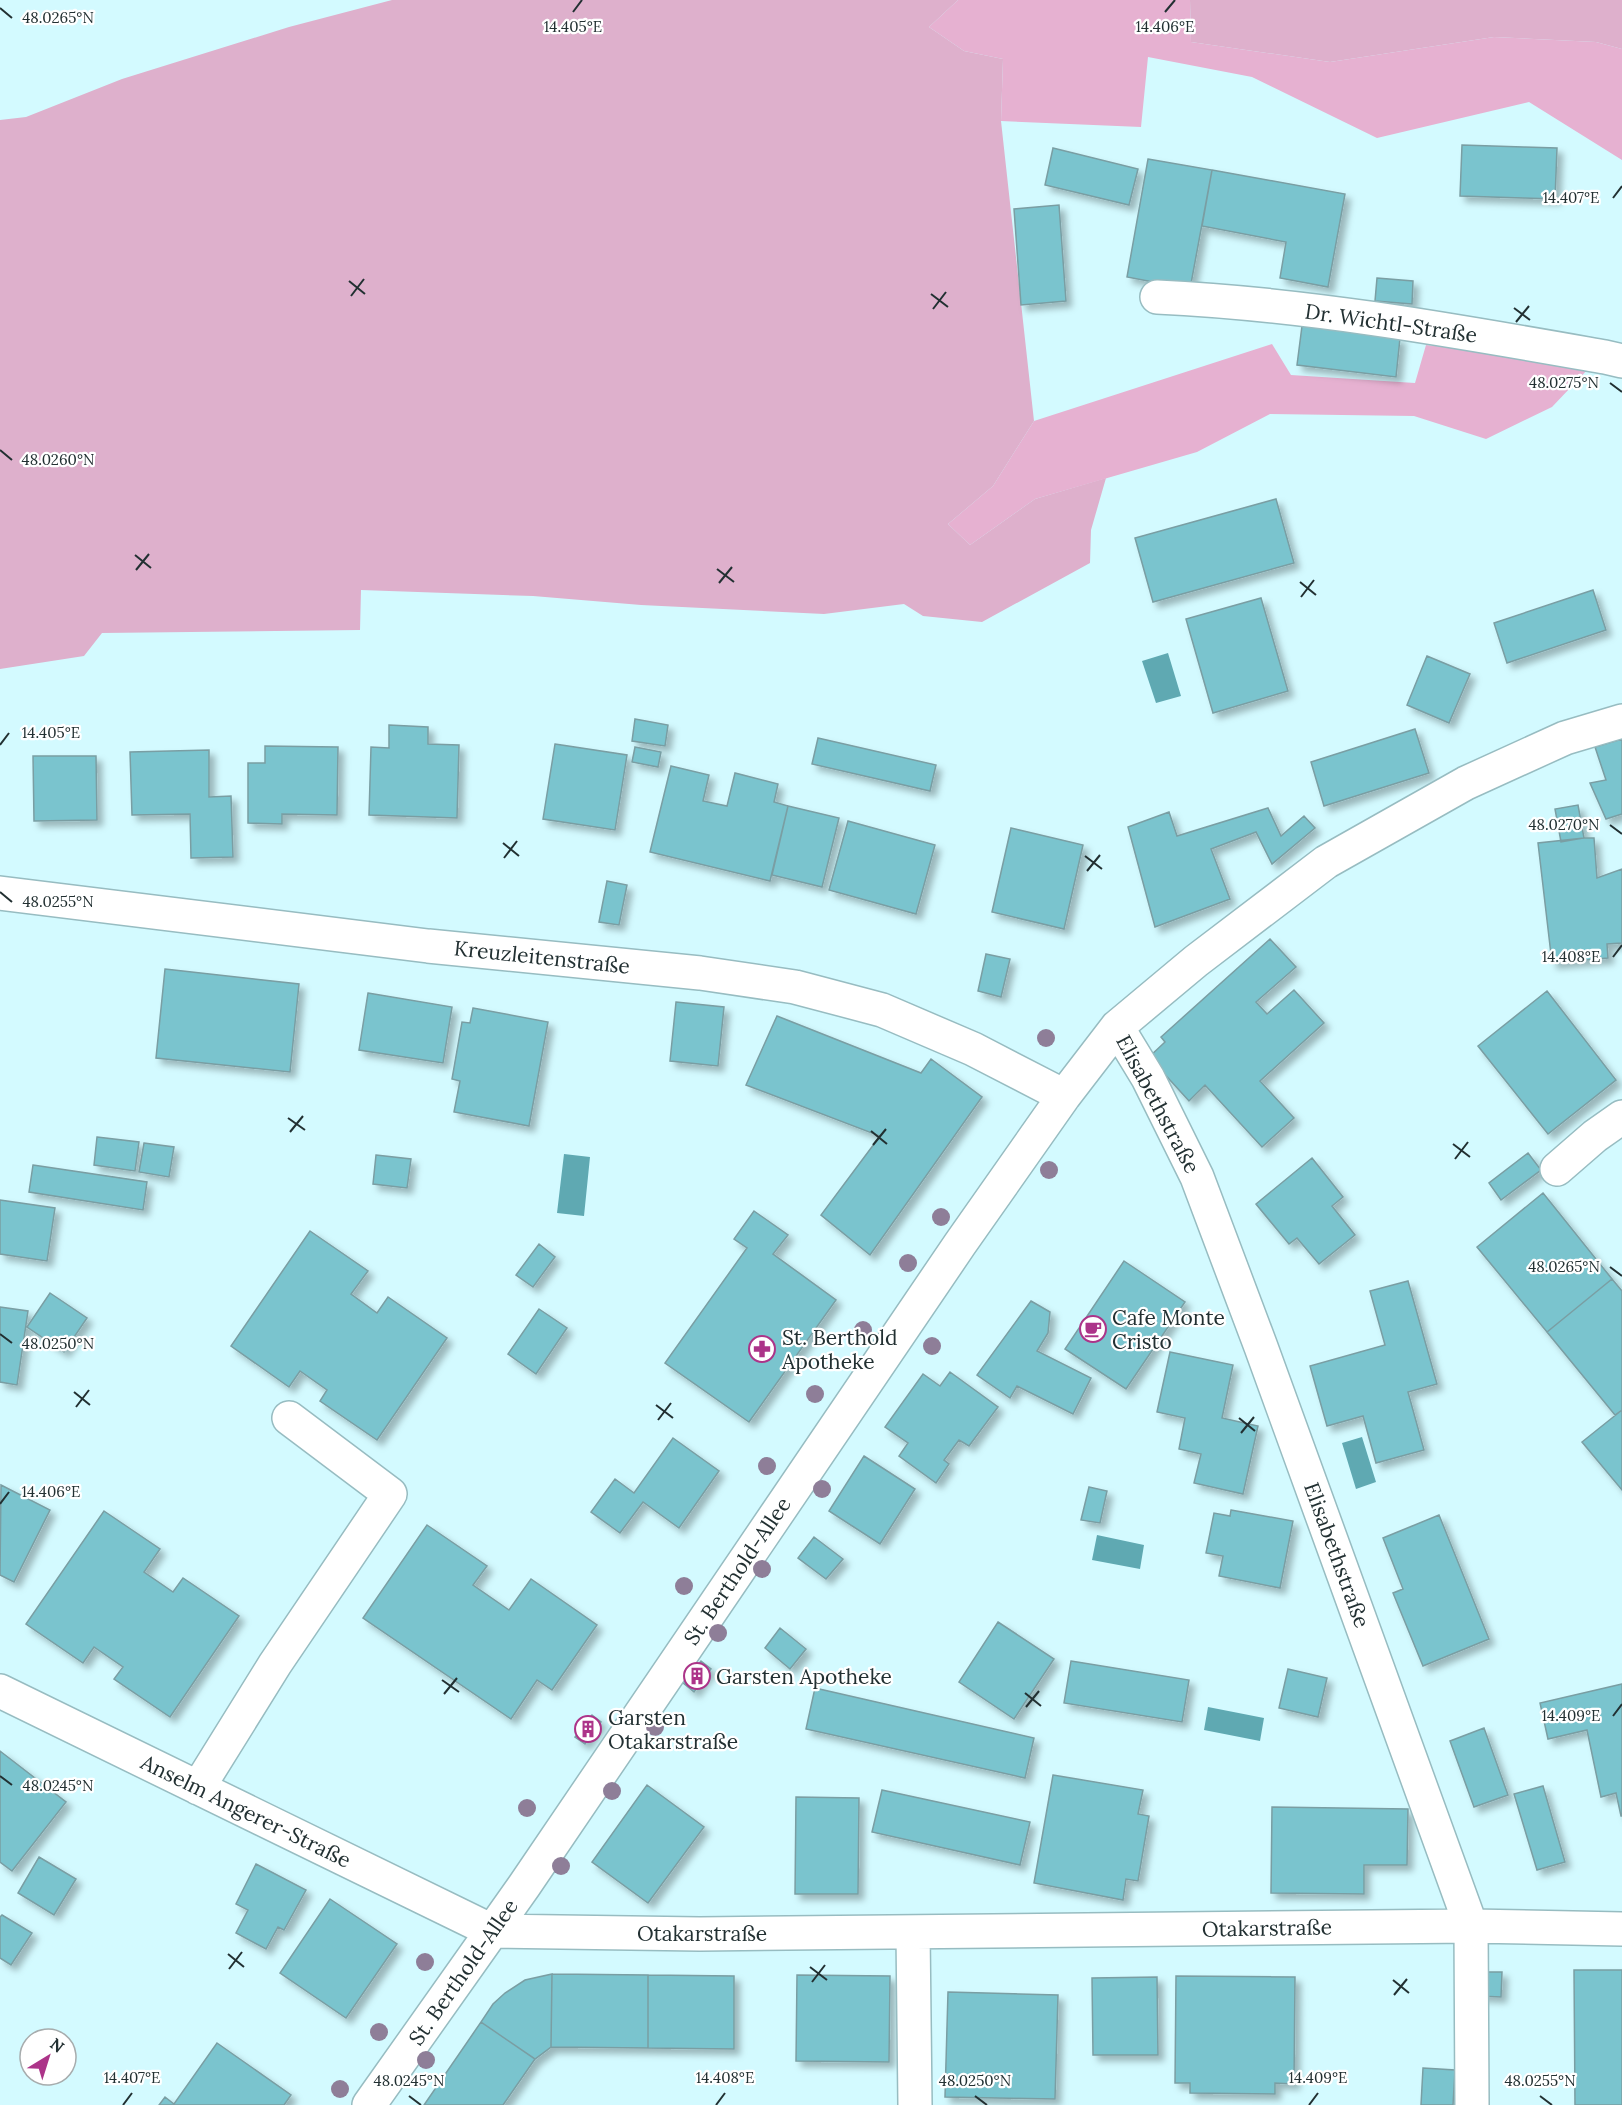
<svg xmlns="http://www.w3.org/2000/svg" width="1622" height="2105" font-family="Lora,serif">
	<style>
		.green { fill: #deb0cc }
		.forest { fill: #e6b1d1 }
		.water { fill: #5fa9b2 }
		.building { fill: #7ac4ce; stroke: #7a9ea3; stroke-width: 1.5; filter: url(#shadow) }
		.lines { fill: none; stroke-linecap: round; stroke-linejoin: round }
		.minor-casing { stroke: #97bcc1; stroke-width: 36 }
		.minor { stroke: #fff; stroke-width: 33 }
		.tree { fill: #8e7e98 }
		.ticks { fill: none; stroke: #223032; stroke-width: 2 }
		.labels { text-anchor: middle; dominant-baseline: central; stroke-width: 4.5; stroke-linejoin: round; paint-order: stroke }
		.street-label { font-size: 21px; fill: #223032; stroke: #fff }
		.poi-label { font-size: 21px; fill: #223032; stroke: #fff; text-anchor: start }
		.ticks-label { font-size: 15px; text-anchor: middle; fill: #223032; stroke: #fff; stroke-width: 4.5; stroke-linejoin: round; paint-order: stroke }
	</style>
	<defs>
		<filter id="shadow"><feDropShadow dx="5.5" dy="5.5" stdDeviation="3" flood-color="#0004"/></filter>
	</defs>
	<rect width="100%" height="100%" fill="#d3faff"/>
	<!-- green -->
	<path class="green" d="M392 0H958L929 27 964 51 1003 59 1001 121 1034 421 993 486 948 524 970 545 1035 499 1106 478 1091 530 1090 563 982 622 923 616 904 604 824 614 641 605 533 596 361 590 360 630 102 633 84 656 0 669V120L26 117 122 79 289 27Z
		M1190 0H1622V49L1596 42 1494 37 1330 62 1191 42Z"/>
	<!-- forest -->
	<path class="forest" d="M958 0H1190L1191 42 1330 62 1494 37 1596 42 1622 49V160L1529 102 1377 138 1252 77 1148 57 1141 127 1001 121 1003 59 964 51 929 27Z
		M1272 344 1291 375 1415 383 1426 345 1522 355 1590 367 1552 407 1486 439 1414 416 1270 414 1197 452 1035 499 970 545 948 524 993 486 1034 421Z"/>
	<!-- water -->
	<path class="water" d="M1168 653 1181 696 1156 703 1142 661Z
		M564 1154 590 1157 584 1216 557 1213Z
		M1362 1437 1376 1482 1356 1489 1342 1443Z
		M1097 1535 1144 1545 1140 1569 1092 1560Z
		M1208 1707 1264 1718 1260 1741 1204 1730Z"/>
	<!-- building -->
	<path class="building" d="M1462 145 1557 148 1555 199 1460 196Z
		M1053 148 1138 169 1129 205 1045 185Z
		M1148 159 1212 170 1190 289 1127 277Z
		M1212 170 1345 194 1328 287 1280 278 1286 242 1202 226Z
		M1059 205 1066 301 1021 305 1014 209Z
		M1377 278 1413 281 1412 304 1375 301Z
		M1302 326 1400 338 1396 377 1297 365Z
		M1276 499 1294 563 1153 602 1135 538Z
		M1593 590 1606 630 1507 663 1494 623Z
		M1261 598 1288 691 1213 713 1186 619Z
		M1427 656 1470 674 1449 723 1407 705Z
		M635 719 668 725 665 746 632 741Z
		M389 725 428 727V744L459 745 457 818 369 815 371 747 389 748Z
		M1415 729 1429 773 1324 806 1311 762Z
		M818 738 936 765 930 791 812 764Z
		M1622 739V814L1606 819 1590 783 1606 780 1595 747Z
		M555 744 627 755 615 830 543 819Z
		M265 746 338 747 337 815 282 814V824L248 823V763H265Z
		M635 747 661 752 658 767 632 762Z
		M209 750V797L231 796 233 857 191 858 190 814 132 815 130 752Z
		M33 756H96L97 820 34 821Z
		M671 766 709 775 703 801 727 806 735 773 778 784 774 802 788 806 770 881 650 852Z
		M1578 805 1584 838 1561 842 1555 809Z
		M788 806 839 818 822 887 772 875Z
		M1268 808 1281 836 1304 816 1315 828 1272 864 1256 832 1211 849 1230 899 1155 927 1128 827 1169 812 1177 836Z
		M848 821 935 845 916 914 829 890Z
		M1011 828 1083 845 1064 929 992 912Z
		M1584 838H1594L1597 878 1622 869V943L1607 944 1608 958 1552 963 1538 843Z
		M607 881 627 885 619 925 599 922Z
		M1270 939 1296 967 1256 1002 1267 1014 1294 990 1324 1023 1260 1081 1294 1118 1262 1147 1205 1085 1189 1101 1149 1057 1165 1042 1161 1037Z
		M986 954 1010 959 1001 997 978 991Z
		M165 969 299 984 290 1072 156 1058Z
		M1547 991 1616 1080 1548 1134 1478 1046Z
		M368 993 452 1007 443 1063 359 1050Z
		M676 1002 724 1007 718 1066 670 1061Z
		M473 1008 548 1022 529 1126 454 1112 460 1081 452 1079 462 1022 470 1023Z
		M777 1016 921 1073 931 1059 982 1097 870 1255 821 1215 880 1136 746 1085Z
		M97 1137 139 1142 135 1171 94 1165Z
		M144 1143 174 1147 169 1177 139 1172Z
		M1528 1153 1541 1170 1501 1200 1489 1183Z
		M376 1155 411 1159 407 1188 373 1184Z
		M1312 1158 1343 1197 1332 1206 1355 1235 1319 1264 1297 1238 1289 1244 1256 1204Z
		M33 1165 147 1182 143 1210 29 1192Z
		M1543 1193 1612 1279 1547 1332 1477 1247Z
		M0 1200 55 1208 47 1261 0 1254Z
		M754 1211 788 1235 773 1254 836 1300 749 1422 665 1363 747 1248 734 1239Z
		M310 1231 368 1271 351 1294 377 1313 388 1297 447 1338 377 1440 320 1401 327 1390 300 1371 289 1387 231 1346Z
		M539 1244 555 1257 533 1287 516 1275Z
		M1124 1261 1185 1302 1126 1389 1065 1349Z
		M1612 1279 1622 1291V1410L1615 1415 1547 1332Z
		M1408 1281 1437 1384 1408 1392 1424 1450 1376 1463 1363 1416 1327 1426 1310 1366 1385 1345 1370 1291Z
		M50 1293 87 1318 64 1352 27 1327Z
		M1031 1301 1050 1312 1048 1333 1037 1351 1091 1378 1073 1414 1017 1386 1010 1398 977 1375Z
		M0 1307 28 1311 17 1385 0 1382Z
		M539 1309 567 1328 536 1374 508 1354Z
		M1170 1352 1233 1365 1222 1418 1258 1426 1243 1494 1194 1483 1201 1454 1179 1449 1185 1418 1157 1412Z
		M950 1372 998 1407 969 1446 959 1440 944 1460 949 1464 936 1483 899 1456 908 1443 885 1427 923 1374 940 1386Z
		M1622 1410V1490L1582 1442Z
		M673 1438 719 1471 679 1528 643 1502 620 1533 591 1512 615 1479 634 1493Z
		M864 1456 915 1489 880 1544 829 1511Z
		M1 1485 50 1510 14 1582 0 1575Z
		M1089 1487 1107 1491 1100 1523 1081 1520Z
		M1231 1510 1293 1521 1280 1588 1219 1576 1223 1556 1206 1553 1214 1513 1230 1516Z
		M104 1511 160 1549 144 1572 173 1592 183 1578 239 1616 170 1717 114 1679 123 1667 94 1647 83 1663 26 1624Z
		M1439 1515 1489 1639 1423 1666 1393 1593 1403 1589 1383 1538Z
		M427 1525 487 1566 473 1585 509 1610 531 1579 597 1625 552 1690 537 1680 511 1719 363 1618Z
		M814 1537 843 1559 826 1579 798 1558Z
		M998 1622 1054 1659 1014 1719 959 1682Z
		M780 1628 806 1649 790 1669 765 1648Z
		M701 1661 711 1669 694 1692 683 1683Z
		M1071 1661 1189 1680 1182 1722 1064 1703Z
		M1288 1669 1327 1678 1318 1717 1279 1708Z
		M1622 1684V1816H1621L1616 1793 1601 1797 1587 1730 1548 1739 1540 1703Z
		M815 1688 1034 1738 1025 1778 806 1729Z
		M592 1715 601 1722 585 1744 575 1737Z
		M1484 1728 1508 1795 1474 1807 1450 1741Z
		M0 1751 66 1802 12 1871 0 1862Z
		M1053 1775 1143 1790 1138 1814 1149 1816 1138 1881 1126 1879 1123 1900 1034 1883Z
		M647 1785 704 1827 648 1903 592 1862Z
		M1543 1786 1565 1862 1537 1870 1514 1794Z
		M882 1790 1030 1822 1020 1865 872 1832Z
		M796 1797 859 1798 858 1894H795Z
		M1272 1807 1408 1809 1407 1865H1364V1894L1271 1893Z
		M39 1857 76 1879 54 1915 18 1893Z
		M256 1864 306 1890 284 1930 278 1927 266 1949 236 1933 248 1910 236 1904Z
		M330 1899 397 1944 346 2018 280 1973Z
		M2 1915 32 1933 11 1965 0 1958V1917Z
		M1574 1970H1622V2105H1575Z
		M1478 1972H1502L1501 1997 1477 1996Z
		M552 1974 648 1975V2048L551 2047Z
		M552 1974 551 2047 535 2059 481 2022 493 2004 505 1993 525 1980Z
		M648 1975 734 1976V2049L648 2048Z
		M797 1975 890 1976 889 2062 796 2061Z
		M1176 1976 1295 1977 1294 2084 1275 2083V2094L1190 2093V2083H1175Z
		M1157 1977 1158 2055H1093L1092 1978Z
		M948 1992 1058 1995 1055 2099 945 2097Z
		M481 2022 535 2059 503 2105H424Z
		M217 2043 291 2095 284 2105H159L165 2097 174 2104Z
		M1423 2068 1455 2070 1453 2105H1421Z"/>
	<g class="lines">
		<defs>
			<path id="minor" d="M1157 297C1308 304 1457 331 1605 357L1622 361
				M0 893 428 946 700 973 795 987 882 1010 973 1049 1064 1096
				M1117 1027 1148 1078 1197 1177 1261 1347 1471 1926 1472 2105
				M1557 1169 1595 1136 1622 1117
				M0 1691 492 1931 700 1934 1471 1926 1622 1929
				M198 1788 275 1664 390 1494 289 1418
				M913 1932 915 2105
				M369 2105 524 1886 960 1244 1064 1096 1117 1027 1196 961 1326 862 1466 783 1565 738 1622 721"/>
		</defs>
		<!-- minor casing -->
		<use href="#minor" class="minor-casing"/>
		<!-- minor -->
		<use href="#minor" class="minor"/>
	</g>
	<!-- trees -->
	<g class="tree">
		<circle cx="1046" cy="1038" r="9"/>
		<circle cx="1049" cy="1170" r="9"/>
		<circle cx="941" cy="1217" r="9"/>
		<circle cx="908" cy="1263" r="9"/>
		<circle cx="863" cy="1330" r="9"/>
		<circle cx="932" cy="1346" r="9"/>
		<circle cx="815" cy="1394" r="9"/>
		<circle cx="767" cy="1466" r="9"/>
		<circle cx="822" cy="1489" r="9"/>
		<circle cx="762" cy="1569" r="9"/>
		<circle cx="684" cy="1586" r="9"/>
		<circle cx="718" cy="1633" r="9"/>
		<circle cx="655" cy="1727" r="9"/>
		<circle cx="612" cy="1791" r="9"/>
		<circle cx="527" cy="1808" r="9"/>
		<circle cx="561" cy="1866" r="9"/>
		<circle cx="425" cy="1962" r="9"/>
		<circle cx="379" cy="2032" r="9"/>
		<circle cx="426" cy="2060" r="9"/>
		<circle cx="340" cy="2089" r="9"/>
	</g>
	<!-- ticks -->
	<path class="ticks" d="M0 8 12 18M573 12 582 0M1165 12 1175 0M1613 198 1622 186M349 281 365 294M931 294 948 307M351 296 364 279M1514 308 1530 320M933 309 946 292M1516 322 1529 306M1610 383 1622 392M0 450 12 460M135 555 151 568M717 569 734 582M136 570 149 554M1300 582 1316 595M719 583 732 567M1301 597 1314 580M0 745 9 733M1610 825 1622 834M503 843 519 856M1085 856 1102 869M504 858 517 841M1087 871 1100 855M0 892 12 902M1613 957 1622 945M288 1118 305 1130M871 1131 887 1144M290 1132 303 1116M1453 1144 1470 1157M873 1145 886 1129M1455 1159 1468 1142M1610 1267 1622 1276M0 1334 12 1343M74 1392 90 1405M656 1405 673 1418M76 1407 89 1390M1239 1418 1255 1431M658 1420 671 1403M1241 1433 1254 1417M0 1504 9 1492M442 1680 459 1692M1025 1693 1041 1706M444 1694 457 1678M1026 1707 1039 1691M1613 1716 1622 1704M0 1776 12 1785M228 1954 244 1967M810 1967 827 1980M229 1969 242 1952M1393 1980 1409 1993M812 1982 825 1965M1394 1995 1407 1979M409 2096 421 2105M975 2096 987 2105M1540 2096 1552 2105M123 2105 132 2093M716 2105 725 2093M1309 2105 1318 2093"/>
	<!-- icons -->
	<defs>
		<symbol id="cafe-ring" viewBox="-11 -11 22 22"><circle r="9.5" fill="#fff" stroke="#ac3489" stroke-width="1.5"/><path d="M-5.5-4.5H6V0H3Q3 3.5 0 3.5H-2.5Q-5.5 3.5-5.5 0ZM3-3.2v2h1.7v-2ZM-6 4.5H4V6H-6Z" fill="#ac3489"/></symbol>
		<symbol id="pharmacy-ring" viewBox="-11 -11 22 22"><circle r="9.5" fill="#fff" stroke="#ac3489" stroke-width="1.5"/><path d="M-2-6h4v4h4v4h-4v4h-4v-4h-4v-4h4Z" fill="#ac3489"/></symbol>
		<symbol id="building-ring" viewBox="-11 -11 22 22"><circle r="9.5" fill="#fff" stroke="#ac3489" stroke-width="1.5"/><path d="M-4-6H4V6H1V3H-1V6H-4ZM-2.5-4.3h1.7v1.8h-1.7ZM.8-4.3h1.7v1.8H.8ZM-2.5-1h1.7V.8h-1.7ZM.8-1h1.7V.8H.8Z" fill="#ac3489"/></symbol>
	</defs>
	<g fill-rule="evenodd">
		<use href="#cafe-ring" x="1078" y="1314" width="30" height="30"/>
		<use href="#pharmacy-ring" x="747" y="1334" width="30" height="30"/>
		<use href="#building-ring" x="682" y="1661" width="30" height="30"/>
		<use href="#building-ring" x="573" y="1714" width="30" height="30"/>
	</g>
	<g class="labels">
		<!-- street labels -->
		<g class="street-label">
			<text transform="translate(1391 323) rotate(8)">Dr. Wichtl-Straße</text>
			<text transform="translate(542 957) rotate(6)">Kreuzleitenstraße</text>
			<text transform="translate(1158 1104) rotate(62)">Elisabethstraße</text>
			<text transform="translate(1337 1555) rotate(70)">Elisabethstraße</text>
			<text transform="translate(737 1571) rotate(-56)">St. Berthold-Allee</text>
			<text transform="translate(246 1811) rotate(26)">Anselm Angerer-Straße</text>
			<text transform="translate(1267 1928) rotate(-1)">Otakarstraße</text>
			<text x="702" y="1933">Otakarstraße</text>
			<text transform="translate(463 1972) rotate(-55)">St. Berthold-Allee</text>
		</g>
		<!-- poi labels -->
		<g class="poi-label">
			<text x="1112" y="1317">Cafe Monte<tspan x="1112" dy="24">Cristo</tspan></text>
			<text x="782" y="1337">St. Berthold<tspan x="782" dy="24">Apotheke</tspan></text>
			<text x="716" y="1676">Garsten Apotheke</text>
			<text x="608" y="1717">Garsten<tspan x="608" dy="24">Otakarstraße</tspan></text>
		</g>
	</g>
	<g class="ticks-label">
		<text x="58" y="23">48.0265°N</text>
		<text x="1165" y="32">14.406°E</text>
		<text x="573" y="32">14.405°E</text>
		<text x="1571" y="203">14.407°E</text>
		<text x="1564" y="388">48.0275°N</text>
		<text x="58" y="465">48.0260°N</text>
		<text x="51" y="738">14.405°E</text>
		<text x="1564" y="830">48.0270°N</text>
		<text x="58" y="907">48.0255°N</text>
		<text x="1571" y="962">14.408°E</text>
		<text x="1564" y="1272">48.0265°N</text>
		<text x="58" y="1349">48.0250°N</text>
		<text x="51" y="1497">14.406°E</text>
		<text x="1571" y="1721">14.409°E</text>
		<text x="58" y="1791">48.0245°N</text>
		<text x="132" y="2083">14.407°E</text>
		<text x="725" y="2083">14.408°E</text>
		<text x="1318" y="2083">14.409°E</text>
		<text x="409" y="2086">48.0245°N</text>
		<text x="975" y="2086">48.0250°N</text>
		<text x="1540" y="2086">48.0255°N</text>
	</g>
	<!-- north arrow -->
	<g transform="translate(48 2057) rotate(38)"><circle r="28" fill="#ffffff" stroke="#a7acad" stroke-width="1.5"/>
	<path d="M0-4.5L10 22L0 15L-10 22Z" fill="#ac3489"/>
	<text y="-9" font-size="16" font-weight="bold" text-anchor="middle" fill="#223032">N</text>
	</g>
</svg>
